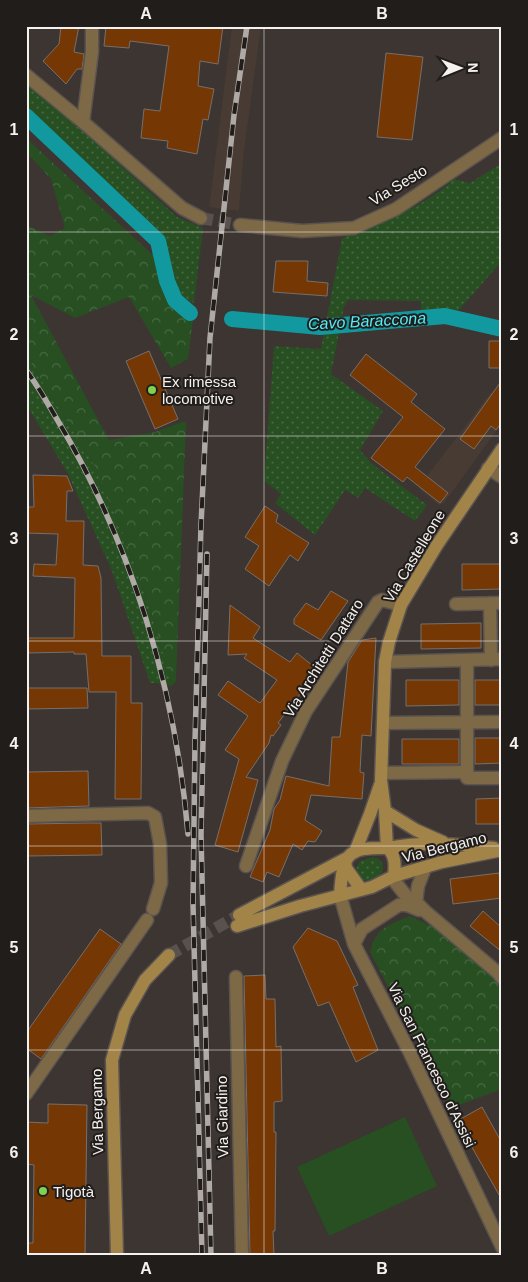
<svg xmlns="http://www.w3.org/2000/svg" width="528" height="1282" font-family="Arial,sans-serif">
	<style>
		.built { fill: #483b33 }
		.grass { fill: url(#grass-dots) }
		.forest { fill: url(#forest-crowns) }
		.pitch { fill: #274f22 }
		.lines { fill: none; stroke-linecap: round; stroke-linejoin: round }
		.canal { stroke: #12989f; stroke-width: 16 }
		.building { fill: #753805; stroke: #776f6a }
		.tertiary-tunnel { stroke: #58514d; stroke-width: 12; stroke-dasharray: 12 6; stroke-linecap: butt }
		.secondary-tunnel { stroke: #58514d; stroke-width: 12; stroke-dasharray: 12 6; stroke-linecap: butt }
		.pedestrian-casing { stroke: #5a534f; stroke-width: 15 }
		.minor-casing { stroke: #5a534f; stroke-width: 15 }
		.tertiary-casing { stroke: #5a534f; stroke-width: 15 }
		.secondary-casing { stroke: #5a534f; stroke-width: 15 }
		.pedestrian { stroke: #7d6945; stroke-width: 12 }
		.minor { stroke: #7d6945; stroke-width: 12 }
		.tertiary { stroke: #7d6945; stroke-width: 12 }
		.secondary { stroke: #a38448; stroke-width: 12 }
		.rail-casing { stroke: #afaaa6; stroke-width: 5.5 }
		.rail { stroke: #211d1b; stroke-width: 4; stroke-dasharray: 11; stroke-linecap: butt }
		.grid { fill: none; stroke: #f5f1ee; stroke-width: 1; stroke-opacity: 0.55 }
		.poi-dot { fill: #80d051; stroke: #211d1b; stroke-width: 2 }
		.labels { text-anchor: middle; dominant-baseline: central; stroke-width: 4; stroke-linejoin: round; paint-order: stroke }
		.street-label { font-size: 15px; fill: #f5f1ee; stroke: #211d1b }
		.poi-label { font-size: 15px; fill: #f5f1ee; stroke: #211d1b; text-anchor: start }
		.water-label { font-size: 16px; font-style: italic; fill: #54ecf6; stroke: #211d1b }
		.neatline { fill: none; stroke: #f5f1ee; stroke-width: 2 }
		.grid-label { font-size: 16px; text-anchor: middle; font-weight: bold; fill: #f5f1ee }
	</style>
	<defs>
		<pattern id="grass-dots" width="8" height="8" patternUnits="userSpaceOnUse" patternTransform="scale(1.25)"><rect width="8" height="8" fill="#274f22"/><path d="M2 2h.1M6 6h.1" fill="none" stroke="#476942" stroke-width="1.8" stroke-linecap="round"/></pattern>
		<pattern id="forest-crowns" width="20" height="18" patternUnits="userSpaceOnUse" patternTransform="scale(1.25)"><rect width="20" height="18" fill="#274f22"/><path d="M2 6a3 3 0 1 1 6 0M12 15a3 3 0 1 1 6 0" fill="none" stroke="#476942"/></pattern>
	</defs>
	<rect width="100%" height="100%" fill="#3c3531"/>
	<!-- built -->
	<path class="built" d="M232 26H261L244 151 239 211 209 207Z
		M492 391H496L502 395V423L444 503 439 505 420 490V485Z"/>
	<!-- grass -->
	<path class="grass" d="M26 83 78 126 177 217 203 228 194 303 178 295 170 260 161 233 26 107Z
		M502 163V261L458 311 442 309 421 312V301L348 300 344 307 331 374 383 411 360 450 372 464 427 505 415 521 365 488 358 498 345 490 315 535 275 503 281 494 264 481 274 346 321 349 342 238C381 222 423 208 454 179L470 183Z
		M26 355 96 468 133 558 157 631 172 686 157 683H150L112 571 68 474 26 404Z
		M373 857C389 861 384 876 371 881L359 879C355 872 356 867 360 861Z"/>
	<!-- forest -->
	<path class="forest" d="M26 138 154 256 168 302 193 319 188 359 171 368 129 297 75 318 31 295 109 440 155 432 182 422H186L176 681 172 686 157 631 133 558 96 468 26 355V225L50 236 65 228 51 179 26 152Z
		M410 916 447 934 502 987V1089L451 1108 370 952C376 927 389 925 410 916Z"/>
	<!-- pitch -->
	<path class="pitch" d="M405 1117 437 1186 329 1236 297 1167Z"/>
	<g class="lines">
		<!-- canal -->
		<path class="canal" d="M26 116 158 241 167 281 175 300 190 313
			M232 319 320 327 445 316 502 329"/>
	</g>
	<!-- building -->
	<path class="building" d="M61 26H79L74 52 84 54 82 69H77L66 84 43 61 59 44Z
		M106 26H223L218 64 200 61 198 86 214 89 208 120 203 119 197 154 167 148 168 141 141 138 144 109 160 111 169 46 130 41 129 48 104 46Z
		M386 53 423 57 412 140 377 137Z
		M276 261H308L307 281 328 283 327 296 273 292Z
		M489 341H502V368H489Z
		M149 351 178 419 155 429 126 361Z
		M366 354 417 394 411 402 445 429 415 467 448 493 440 503 407 477 403 482 371 458 403 417 350 375Z
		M502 380V422L496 430 491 426 474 449 460 439Z
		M33 475 67 476 73 491H67L66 521H84L83 565 98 566 101 578 102 656H131V703H142L141 799H115L116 692H89L86 654H74V652L26 653V638H74L75 578 33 576 34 564 56 565 58 534 26 533V507H34Z
		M265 506 278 515 276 522 309 543 298 561 290 555 269 586 245 569 259 546 245 537Z
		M462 564H502V589L462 590Z
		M331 591 348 601 321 640 294 624V619L306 603 318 610Z
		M230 605 260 627 253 638 290 662 297 653 318 670 278 723 281 725 273 736 271 735 269 743 246 777 258 780 238 852 215 845 239 759 225 750 248 716 218 695 228 681 260 703 277 680 244 658 247 654 228 655Z
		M481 623V648L421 649V624Z
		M376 638 371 736 362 735 360 772 364 773 362 799 311 795 305 820 322 831 315 842 308 841 302 850 293 844 279 877 267 872 263 882 250 877 270 830 274 809 280 800 286 776 329 786 332 737H340L348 662 362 640Z
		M406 680H459V705L406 706Z
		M475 680H502V705H475Z
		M26 688H87L88 708 26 709Z
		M475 738H502V763L475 764Z
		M402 739H459V764H402Z
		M88 771 89 806 26 808V772Z
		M502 798V824H476V799Z
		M89 823H101L102 855 26 856V824Z
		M499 873 502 898 453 904 450 879Z
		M483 911 502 928V952L470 926Z
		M308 928 337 941 358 985 353 987 378 1050 356 1062 329 1002 318 1006 293 947Z
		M100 929 121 944 41 1059 26 1048V1033Z
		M265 975 266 999H275L276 1047 281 1046 282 1101 274 1102V1132H276L275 1231H273L274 1256H250L244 976Z
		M48 1104 87 1105 85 1256H26V1243H33L34 1165 26 1164V1122L48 1123Z
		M482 1107 502 1143V1200L457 1121Z"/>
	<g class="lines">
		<!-- tertiary-tunnel -->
		<path class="tertiary-tunnel" d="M201 218 240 225"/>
		<!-- secondary-tunnel -->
		<path class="secondary-tunnel" d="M169 955 239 915"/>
		<defs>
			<path id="pedestrian" d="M382 773 467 772"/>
			<path id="minor" d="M83 122 92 52V26
				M488 468 502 477
				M490 603 491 660
				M456 604 502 603
				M467 660V778H502
				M385 662 502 659
				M383 723 502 722
				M26 816 148 813 155 817 160 844 161 883 153 909
				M246 866 282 761 306 711 378 602 382 600 401 605
				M236 977 242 1256
				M26 1094 147 920"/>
			<path id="tertiary" d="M26 75 83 122 182 208 201 218
				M240 225 302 231 354 228 396 209 502 138
				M392 878 407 897 416 902 426 912 497 972 502 978
				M340 895 354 944 410 1053 502 1247
				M416 902 418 886 425 868
				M354 944 362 929 399 905H407L419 910"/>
			<path id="secondary" d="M385 811 416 830 443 842
				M387 848 385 811 381 780 385 662 389 642 401 605 437 545 502 449
				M388 848C424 841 458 844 494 848
				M355 852 370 814 380 785
				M345 860 346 868 361 889
				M340 895C343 854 346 847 388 848 396 857 395 866 394 876
				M239 915 347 858
				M237 926 300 906 372 887 394 876 442 862 502 850
				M117 1256 112 1060 125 1015 145 980 169 955"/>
		</defs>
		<!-- pedestrian casing -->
		<use href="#pedestrian" class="pedestrian-casing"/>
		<!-- minor casing -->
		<use href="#minor" class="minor-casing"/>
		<!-- tertiary casing -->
		<use href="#tertiary" class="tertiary-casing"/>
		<!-- secondary casing -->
		<use href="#secondary" class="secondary-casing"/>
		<!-- pedestrian -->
		<use href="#pedestrian" class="pedestrian"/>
		<!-- minor -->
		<use href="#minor" class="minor"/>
		<!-- tertiary -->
		<use href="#tertiary" class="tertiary"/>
		<!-- secondary -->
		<use href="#secondary" class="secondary"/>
		<defs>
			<path id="rail" d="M26 370C38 386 48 404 58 421 132 545 176 690 188 834
				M207 554 201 835 211 1256
				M202 1256 193 904 195 740 201 525 210 338 234 115 247 26"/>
		</defs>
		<!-- rail casing -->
		<use href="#rail" class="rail-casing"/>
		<!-- rail -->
		<use href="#rail" class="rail"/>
	</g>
	<!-- grid -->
	<path class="grid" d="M264 26V1256M26 232H502M26 436H502M26 641H502M26 846H502M26 1050H502"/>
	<!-- markers -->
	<g class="poi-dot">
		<circle cx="152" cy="390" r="5"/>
		<circle cx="43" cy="1191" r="5"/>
	</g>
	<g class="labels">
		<!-- street labels -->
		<g class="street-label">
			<text transform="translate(398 185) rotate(-31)">Via Sesto</text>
			<text transform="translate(414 556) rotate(-59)">Via Castelleone</text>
			<text transform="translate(323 658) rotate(-58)">Via Architetti Dattaro</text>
			<text transform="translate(444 847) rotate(-14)">Via Bergamo</text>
			<text transform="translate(432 1065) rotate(64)">Via San Francesco d'Assisi</text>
			<text transform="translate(97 1112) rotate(-91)">Via Bergamo</text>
			<text transform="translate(222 1117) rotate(-91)">Via Giardino</text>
		</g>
		<!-- poi labels -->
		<g class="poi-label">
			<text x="162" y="381">Ex rimessa<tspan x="162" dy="17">locomotive</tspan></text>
			<text x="53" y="1191">Tigotà</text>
		</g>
		<!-- water labels -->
		<g class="water-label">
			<text transform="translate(367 321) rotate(-3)">Cavo Baraccona</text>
		</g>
	</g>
	<!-- border -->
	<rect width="528" height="1282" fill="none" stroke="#211d1b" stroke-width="55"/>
	<!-- north arrow -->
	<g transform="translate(460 68) rotate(89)" stroke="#211d1b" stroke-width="4" paint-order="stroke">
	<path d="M0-4L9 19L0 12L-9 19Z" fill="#f5f1ee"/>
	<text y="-8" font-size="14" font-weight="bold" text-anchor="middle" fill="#f5f1ee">N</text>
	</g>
	<rect x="28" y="28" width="472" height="1226" class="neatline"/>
	<g class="grid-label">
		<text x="146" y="19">A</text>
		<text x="382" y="19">B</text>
		<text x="14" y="135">1</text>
		<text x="514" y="135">1</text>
		<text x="14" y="340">2</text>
		<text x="514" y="340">2</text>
		<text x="14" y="544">3</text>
		<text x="514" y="544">3</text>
		<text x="14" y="749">4</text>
		<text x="514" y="749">4</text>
		<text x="14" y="953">5</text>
		<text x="514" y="953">5</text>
		<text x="14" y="1158">6</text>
		<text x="514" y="1158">6</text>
		<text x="146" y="1274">A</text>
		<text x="382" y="1274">B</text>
	</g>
</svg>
